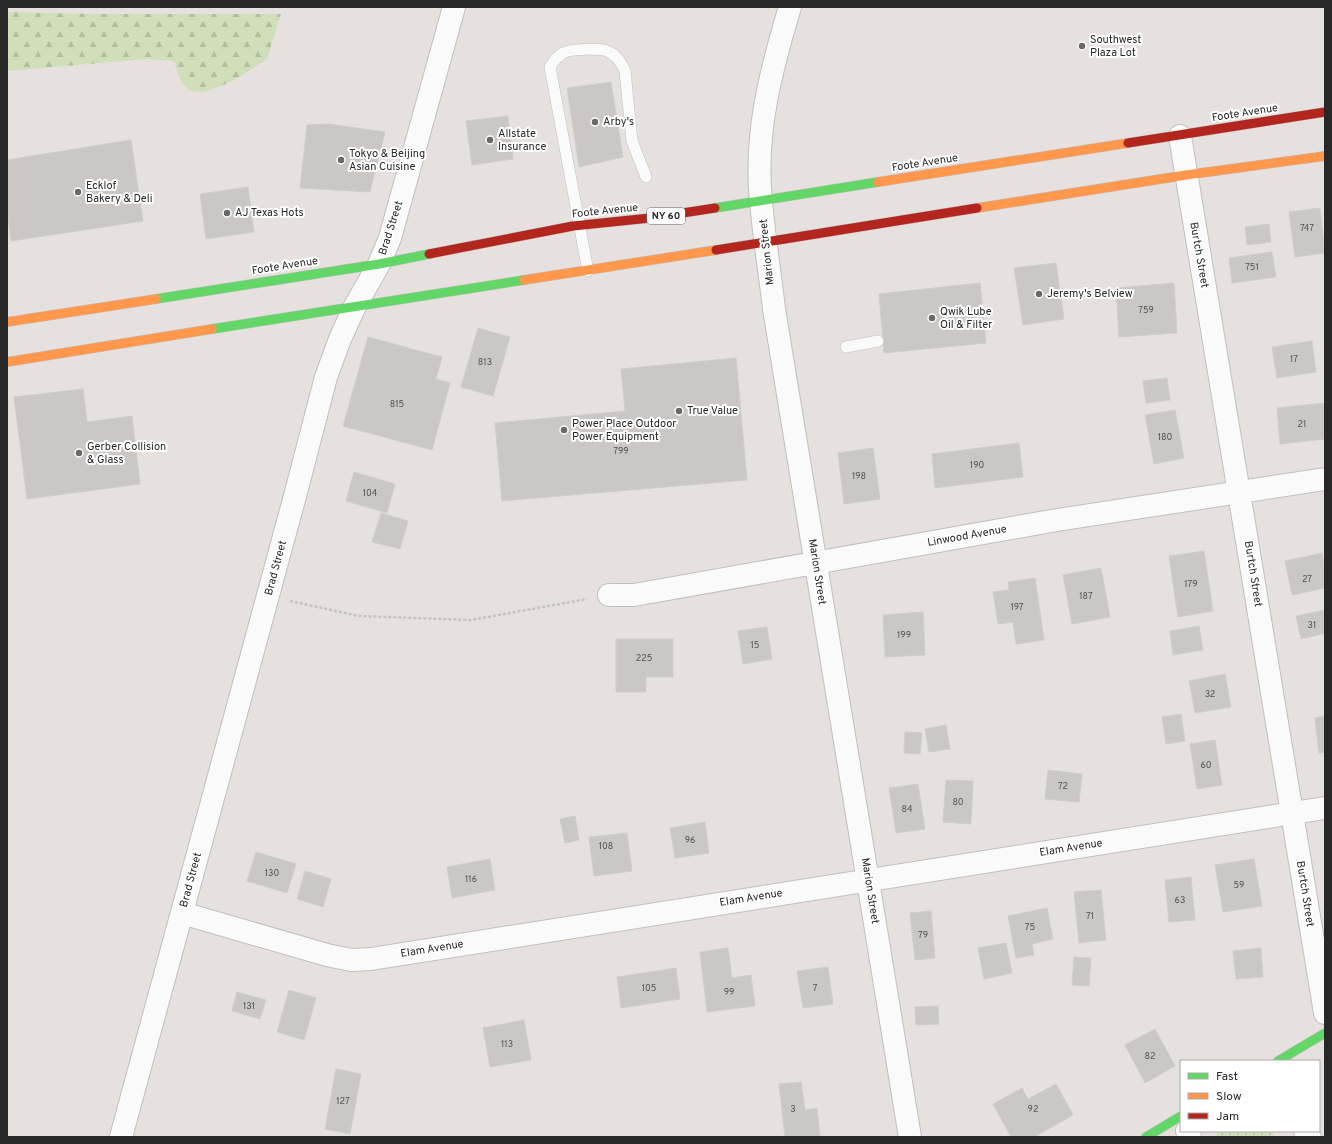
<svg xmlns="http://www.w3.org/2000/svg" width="1332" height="1144" font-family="Overpass,sans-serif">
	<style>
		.grass { fill: url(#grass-dots) }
		.forest { fill: url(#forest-firs) }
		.building { fill: #cbc7c5; stroke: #d1cdca }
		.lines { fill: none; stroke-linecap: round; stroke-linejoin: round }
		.lane-casing { stroke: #c0bfbf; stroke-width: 12 }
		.street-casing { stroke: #c0bfbf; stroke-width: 24 }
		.fast-casing { stroke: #c0bfbf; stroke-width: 10 }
		.slow-casing { stroke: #c0bfbf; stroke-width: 10 }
		.jam-casing { stroke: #c0bfbf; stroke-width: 10 }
		.path { stroke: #c4c3c3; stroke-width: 2.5; stroke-dasharray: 3 2; stroke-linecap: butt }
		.lane { stroke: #fbfafa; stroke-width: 11 }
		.street { stroke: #fbfafa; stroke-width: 22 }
		.fast { stroke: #63d668; stroke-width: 9 }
		.slow { stroke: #ff974d; stroke-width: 9 }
		.jam { stroke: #b3261e; stroke-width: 9 }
		.poi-dot { fill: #6a6968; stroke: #fff; stroke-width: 1.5 }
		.labels { text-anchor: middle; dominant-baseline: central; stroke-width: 4; stroke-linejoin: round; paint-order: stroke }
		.number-label { font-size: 9px; fill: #525251 }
		.shield { fill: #fff; stroke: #686868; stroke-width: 1 }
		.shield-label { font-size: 10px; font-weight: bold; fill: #282828 }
		.poi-label { font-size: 11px; fill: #282828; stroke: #fff; text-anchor: start }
		.street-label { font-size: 11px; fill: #282828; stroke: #fff }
	</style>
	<defs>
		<pattern id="grass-dots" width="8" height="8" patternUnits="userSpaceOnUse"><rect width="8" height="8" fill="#d1deba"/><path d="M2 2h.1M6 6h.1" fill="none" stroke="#b3bea0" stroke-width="1.8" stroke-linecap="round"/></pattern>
		<pattern id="forest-firs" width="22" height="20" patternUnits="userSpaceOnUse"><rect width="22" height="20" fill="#d1deba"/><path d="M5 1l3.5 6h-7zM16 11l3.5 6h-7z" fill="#b3bea0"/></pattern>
	</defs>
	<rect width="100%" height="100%" fill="#e6e1de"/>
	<!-- grass -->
	<path class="grass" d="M1214 1131H1271L1275 1137H1218Z"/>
	<!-- forest -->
	<path class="forest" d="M7 12 90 14H281L267 59C251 69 205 103 187 88 179 81 177 70 174 61L146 59 7 71Z"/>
	<!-- building -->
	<path class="building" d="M611 82 623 157 579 167 567 88Z
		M508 116 513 159 472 165 466 121Z
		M328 124 385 132 370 192 300 188 307 125Z
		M131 140 143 221 11 241 7 210V160Z
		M248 187 254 232 206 239 200 194Z
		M1320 208 1325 253 1295 257 1289 212Z
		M1269 224 1271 242 1247 245 1245 227Z
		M1272 252 1276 277 1232 283 1229 258Z
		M1056 263 1064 319 1023 325 1014 268Z
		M980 283 986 343 884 353 879 294Z
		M1174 283 1177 333 1119 337 1116 288Z
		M478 328 510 337 493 396 461 387Z
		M368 337 442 357 436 379 450 383 432 450 343 426Z
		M1312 341 1316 372 1277 378 1272 347Z
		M736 358 747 480 502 501 495 423 625 411 621 369Z
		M1167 378 1170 400 1146 403 1143 381Z
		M83 389 87 422 132 416 140 484 27 499 14 397Z
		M1325 403V439L1280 444 1277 408Z
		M1175 410 1184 458 1154 464 1145 415Z
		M1019 443 1023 477 935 488 932 454Z
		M873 448 880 499 844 504 838 453Z
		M354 472 395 484 387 513 346 501Z
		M381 513 408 521 400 549 372 542Z
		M1204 551 1213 611 1178 617 1169 556Z
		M1322 553 1325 570V588L1292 595 1285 561Z
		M1101 568 1110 617 1072 624 1063 575Z
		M1035 578 1044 640 1016 644 1013 622 998 624 993 592 1009 590 1008 582Z
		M1325 610V633L1301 639 1296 616Z
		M923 612 925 655 885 657 883 615Z
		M1199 626 1203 650 1173 655 1170 631Z
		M767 627 772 659 743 664 738 631Z
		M616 639H673V677H646V692H616Z
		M1225 674 1231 707 1195 713 1189 681Z
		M1181 714 1185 741 1166 744 1162 717Z
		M1325 716V752L1319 753 1315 718Z
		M946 725 950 749 929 752 925 729Z
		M905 732 922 733 920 754 904 753Z
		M1215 740 1222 785 1197 789 1190 744Z
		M1048 770 1082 774 1079 802 1045 799Z
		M946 780 973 781 971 824 943 822Z
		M918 784 925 829 896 833 889 788Z
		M575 816 579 840 565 843 560 819Z
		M705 822 709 853 675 858 670 828Z
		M627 833 632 871 594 876 589 837Z
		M256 852 296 864 287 893 247 881Z
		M490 859 495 890 452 898 447 867Z
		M1254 859 1262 906 1223 912 1215 865Z
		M305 871 331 879 323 907 297 899Z
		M1191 877 1195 920 1169 922 1165 880Z
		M1101 890 1106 940 1079 943 1074 892Z
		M1047 908 1053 939 1032 944 1034 955 1016 958 1008 916Z
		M931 911 935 958 915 960 910 913Z
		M1006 943 1012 973 984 979 978 948Z
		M728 948 732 978 751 975 755 1006 707 1012 700 952Z
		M1261 948 1263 977 1236 979 1233 951Z
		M1074 957 1091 958 1089 986 1072 985Z
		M828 967 833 1004 803 1008 797 971Z
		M676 968 680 999 621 1008 617 977Z
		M289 990 316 998 304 1040 277 1032Z
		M237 992 266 1000 260 1019 232 1011Z
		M938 1006 939 1024 916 1025 915 1007Z
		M524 1020 531 1060 490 1067 483 1028Z
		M1155 1029 1175 1066 1145 1083 1125 1045Z
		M336 1069 361 1074 350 1134 325 1129Z
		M801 1082 805 1110 817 1108 820 1137H785L779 1084Z
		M1056 1084 1073 1115 1034 1137H1011L993 1104 1022 1088 1028 1099Z"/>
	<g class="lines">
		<defs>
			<path id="lane" d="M588 271 550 67C554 61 557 56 563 53 569 49 600 48 607 51 616 54 621 62 625 71L632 141 646 177
				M846 347 878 341"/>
			<path id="street" d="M790 7C771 70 754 134 761 201 764 237 770 273 774 309L910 1137
				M1180 136 1325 1013
				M609 595H634L1057 520 1325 479
				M182 913 327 955 351 960 371 959 1325 808
				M1187 1131 1190 1137
				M1305 1131 1310 1137
				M121 1137 295 496 326 377 340 339 354 308 379 264 390 238 454 7"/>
			<path id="fast" d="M715 208 878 182
				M156 299 379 264 429 254
				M212 329 524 280
				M1278 1061 1325 1033
				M1146 1137 1181 1116"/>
			<path id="slow" d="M878 182 1128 143
				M977 208 1186 175 1325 156
				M524 280 716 250
				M7 322 156 299
				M7 362 212 329"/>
			<path id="jam" d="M1128 143 1325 112
				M716 250 977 208
				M429 254 573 226 650 218 715 208"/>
		</defs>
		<!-- lane casing -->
		<use href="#lane" class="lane-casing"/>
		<!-- street casing -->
		<use href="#street" class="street-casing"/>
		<!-- fast casing -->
		<use href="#fast" class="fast-casing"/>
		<!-- slow casing -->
		<use href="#slow" class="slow-casing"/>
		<!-- jam casing -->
		<use href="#jam" class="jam-casing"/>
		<!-- path -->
		<path class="path" d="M290 601 359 616 471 620 587 599"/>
		<!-- lane -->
		<use href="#lane" class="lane"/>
		<!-- street -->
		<use href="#street" class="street"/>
		<!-- fast -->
		<use href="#fast" class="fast"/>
		<!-- slow -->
		<use href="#slow" class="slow"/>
		<!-- jam -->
		<use href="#jam" class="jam"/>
	</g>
	<!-- markers -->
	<g class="poi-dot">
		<circle cx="1082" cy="46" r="4"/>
		<circle cx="595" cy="122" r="4"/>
		<circle cx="490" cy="140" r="4"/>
		<circle cx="341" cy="160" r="4"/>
		<circle cx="78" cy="192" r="4"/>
		<circle cx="227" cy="213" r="4"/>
		<circle cx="1039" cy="294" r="4"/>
		<circle cx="932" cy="318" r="4"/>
		<circle cx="679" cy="411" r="4"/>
		<circle cx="564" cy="430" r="4"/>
		<circle cx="79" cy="453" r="4"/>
	</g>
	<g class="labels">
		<!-- number labels -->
		<g class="number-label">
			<text x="1307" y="228">747</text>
			<text x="1252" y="267">751</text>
			<text x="1146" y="310">759</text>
			<text x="1294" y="359">17</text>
			<text x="485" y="362">813</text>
			<text x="397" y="404">815</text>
			<text x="1302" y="424">21</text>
			<text x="1165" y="437">180</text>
			<text x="621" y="451">799</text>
			<text x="977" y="465">190</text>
			<text x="859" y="476">198</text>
			<text x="370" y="493">104</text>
			<text x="1307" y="579">27</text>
			<text x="1191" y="584">179</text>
			<text x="1086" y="596">187</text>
			<text x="1017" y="607">197</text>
			<text x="1312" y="625">31</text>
			<text x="904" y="635">199</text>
			<text x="755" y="645">15</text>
			<text x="644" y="658">225</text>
			<text x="1210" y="694">32</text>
			<text x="1206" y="765">60</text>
			<text x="1063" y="786">72</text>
			<text x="958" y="802">80</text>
			<text x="907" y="809">84</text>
			<text x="690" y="840">96</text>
			<text x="606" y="846">108</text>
			<text x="272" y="873">130</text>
			<text x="471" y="879">116</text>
			<text x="1239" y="885">59</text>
			<text x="1180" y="900">63</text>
			<text x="1090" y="916">71</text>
			<text x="1030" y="927">75</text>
			<text x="923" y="935">79</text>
			<text x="649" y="988">105</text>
			<text x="815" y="988">7</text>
			<text x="729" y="992">99</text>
			<text x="249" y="1006">131</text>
			<text x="507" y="1044">113</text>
			<text x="1150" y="1056">82</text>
			<text x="343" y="1101">127</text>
			<text x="793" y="1109">3</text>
			<text x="1033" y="1109">92</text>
		</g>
		<!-- shield labels -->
		<rect class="shield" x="647" y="208" width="38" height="16" rx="3"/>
		<g class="shield-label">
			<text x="666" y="216">NY 60</text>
		</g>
		<!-- poi labels -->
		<g class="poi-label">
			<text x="1090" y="40">Southwest<tspan x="1090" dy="13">Plaza Lot</tspan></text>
			<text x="603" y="122">Arby's</text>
			<text x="498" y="134">Allstate<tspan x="498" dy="13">Insurance</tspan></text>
			<text x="349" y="154">Tokyo &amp; Beijing<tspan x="349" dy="13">Asian Cuisine</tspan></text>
			<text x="86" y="186">Ecklof<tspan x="86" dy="13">Bakery &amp; Deli</tspan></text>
			<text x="235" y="213">AJ Texas Hots</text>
			<text x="1047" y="294">Jeremy's Belview</text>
			<text x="940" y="312">Qwik Lube<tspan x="940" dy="13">Oil &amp; Filter</tspan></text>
			<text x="687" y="411">True Value</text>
			<text x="572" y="424">Power Place Outdoor<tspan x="572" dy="13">Power Equipment</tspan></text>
			<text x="87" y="447">Gerber Collision<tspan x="87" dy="13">&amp; Glass</tspan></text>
		</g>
		<!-- street labels -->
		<g class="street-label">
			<text transform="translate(1245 113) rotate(-9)">Foote Avenue</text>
			<text transform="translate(925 163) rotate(-9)">Foote Avenue</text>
			<text transform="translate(605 211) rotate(-6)">Foote Avenue</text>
			<text transform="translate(391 228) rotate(-72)">Brad Street</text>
			<text transform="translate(767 252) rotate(-96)">Marion Street</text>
			<text transform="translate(1199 255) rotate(80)">Burtch Street</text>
			<text transform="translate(285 266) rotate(-9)">Foote Avenue</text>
			<text transform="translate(967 536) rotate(-10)">Linwood Avenue</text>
			<text transform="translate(276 568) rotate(-75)">Brad Street</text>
			<text transform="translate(817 572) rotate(81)">Marion Street</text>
			<text transform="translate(1253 574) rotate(81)">Burtch Street</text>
			<text transform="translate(1071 848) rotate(-9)">Elam Avenue</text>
			<text transform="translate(191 880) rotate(-75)">Brad Street</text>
			<text transform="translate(870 891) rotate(81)">Marion Street</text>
			<text transform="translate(1305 894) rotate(81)">Burtch Street</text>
			<text transform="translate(751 898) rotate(-9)">Elam Avenue</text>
			<text transform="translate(432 949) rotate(-9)">Elam Avenue</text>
		</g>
	</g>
	<!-- border -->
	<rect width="1332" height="1144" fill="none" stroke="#282828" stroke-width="16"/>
	<!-- legend -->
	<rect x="1180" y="1060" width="140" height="72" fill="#ffffff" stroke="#a9a9a9"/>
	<rect x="1188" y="1073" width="20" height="6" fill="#63d668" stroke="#a9a9a9"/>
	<text x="1216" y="1080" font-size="12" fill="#282828">Fast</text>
	<rect x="1188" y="1093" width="20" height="6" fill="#ff974d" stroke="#a9a9a9"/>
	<text x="1216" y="1100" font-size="12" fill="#282828">Slow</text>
	<rect x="1188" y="1113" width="20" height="6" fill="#b3261e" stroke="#a9a9a9"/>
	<text x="1216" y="1120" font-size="12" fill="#282828">Jam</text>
</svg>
